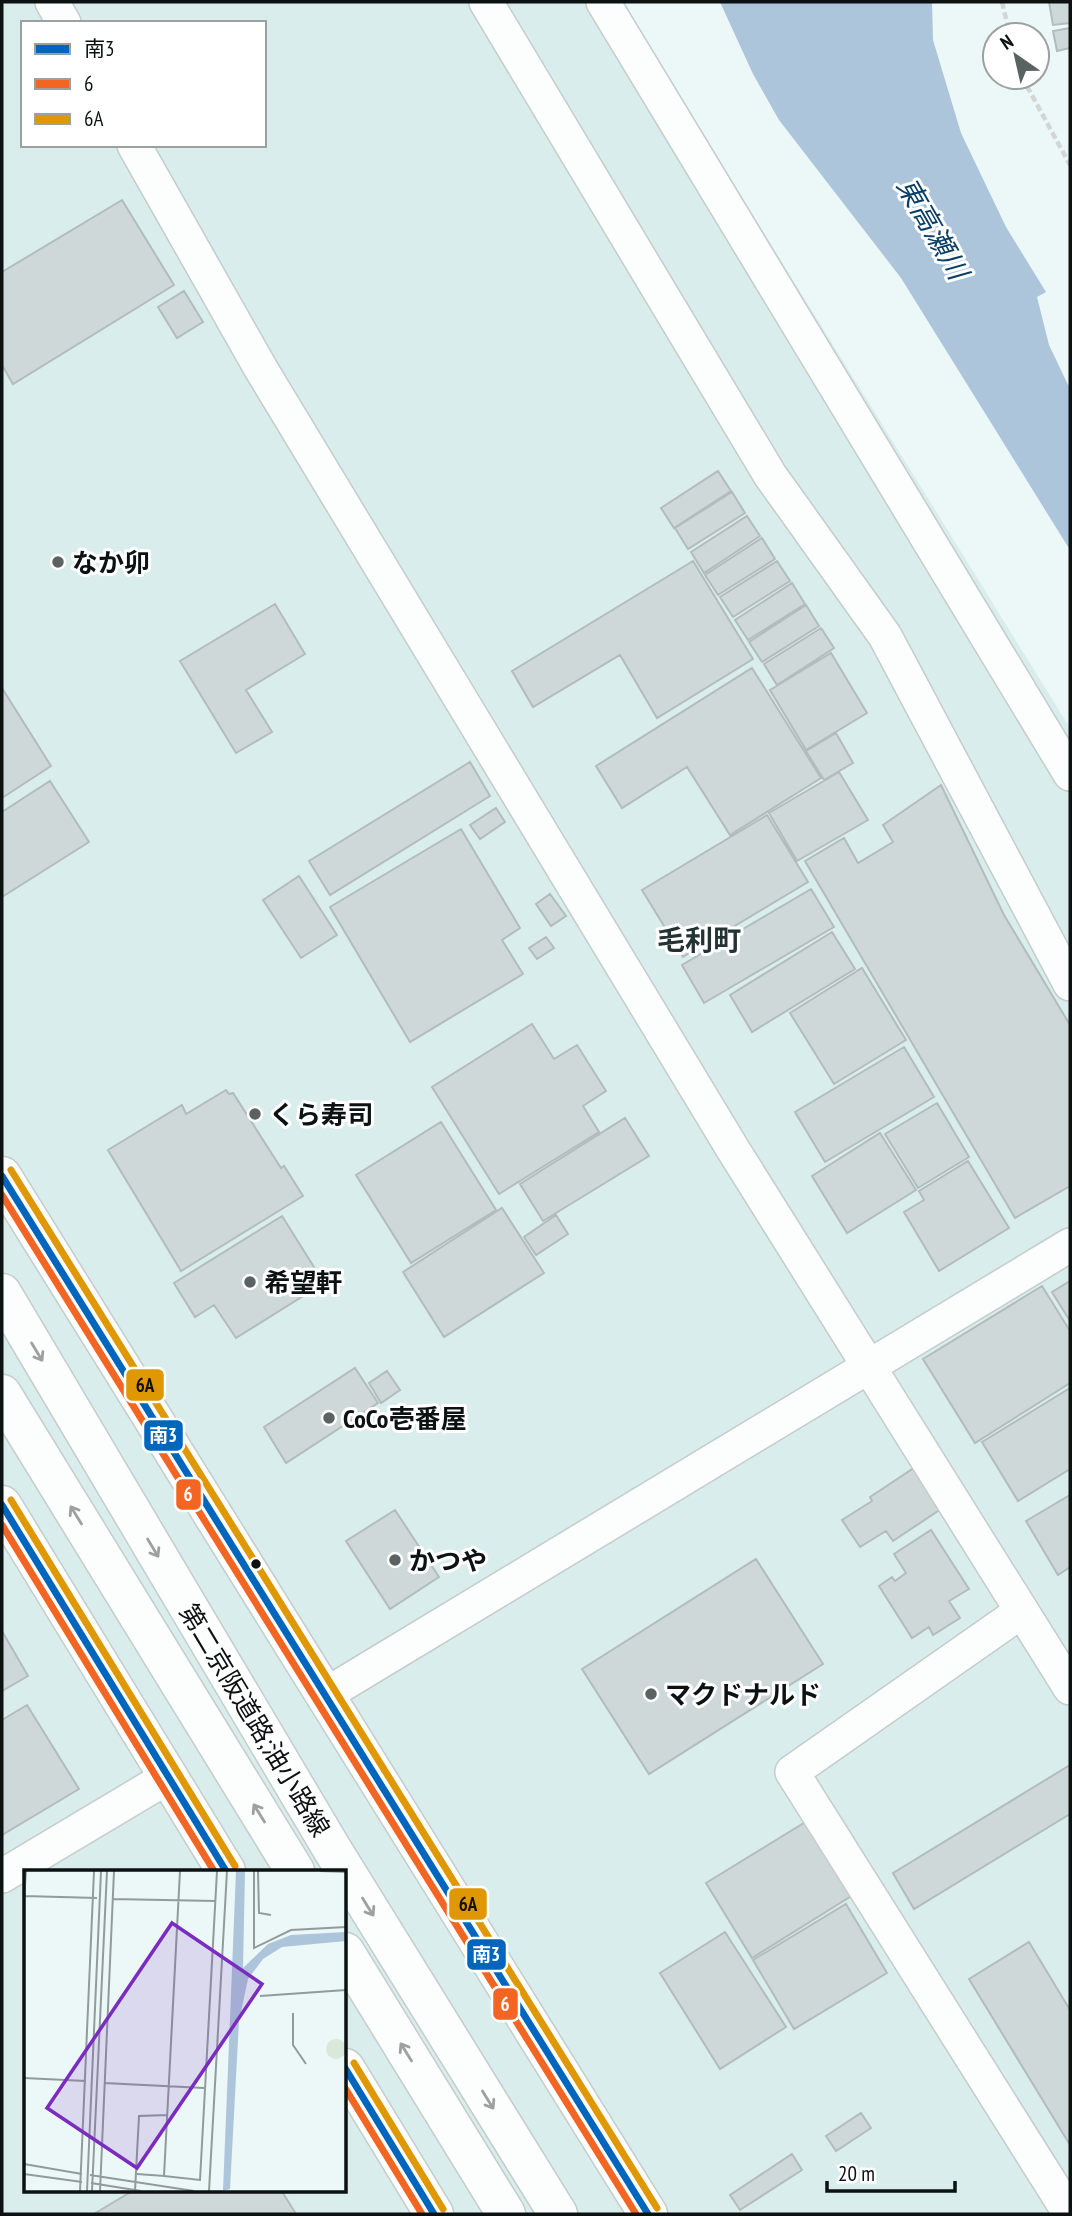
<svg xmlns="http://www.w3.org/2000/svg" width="1072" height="2216" font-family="'PT Sans Narrow','Noto Sans JP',sans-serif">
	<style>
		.built { fill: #d9edec; fill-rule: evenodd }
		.water { fill: #acc5da }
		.building { fill: #cfd8d9; stroke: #b3bcbd; stroke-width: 2 }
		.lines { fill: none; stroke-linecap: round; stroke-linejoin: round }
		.minor-casing { stroke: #c4cccc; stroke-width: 36 }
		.tertiary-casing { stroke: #c4cccc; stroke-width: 41 }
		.motorway-casing { stroke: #c4cccc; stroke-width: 41 }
		.path { stroke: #d2d7d6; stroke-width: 4.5; stroke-dasharray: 7 3.5; stroke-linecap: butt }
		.minor { stroke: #fcfefe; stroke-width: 33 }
		.tertiary { stroke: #fcfefe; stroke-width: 38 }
		.motorway { stroke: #fcfefe; stroke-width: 38 }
		.bus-1-casing { stroke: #fff; stroke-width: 12 }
		.bus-2-casing { stroke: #fff; stroke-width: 12 }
		.bus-3-casing { stroke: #fff; stroke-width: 12 }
		.bus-1 { stroke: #0065bd; stroke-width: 7 }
		.bus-2 { stroke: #f26522; stroke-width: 7 }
		.bus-3 { stroke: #df9702; stroke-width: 7 }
		.oneway { stroke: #9ca09f }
		.poi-dot { fill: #5a6262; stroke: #fff; stroke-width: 2.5 }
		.bus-dot { fill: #0b1211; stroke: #fff; stroke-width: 2.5 }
		.labels { text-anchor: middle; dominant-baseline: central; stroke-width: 6; stroke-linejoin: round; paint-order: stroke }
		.poi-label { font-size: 26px; font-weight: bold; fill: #0b1211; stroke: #fff; text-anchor: start }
		.street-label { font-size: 26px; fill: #0b1211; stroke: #fff }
		.water-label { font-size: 28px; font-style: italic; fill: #0a3f66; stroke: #fff }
		.neighbourhood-label { font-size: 28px; font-weight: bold; fill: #233232; stroke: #fff }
		.inset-road { fill: none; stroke: #929b9b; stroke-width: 2 }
		.view { fill: #7b2cbf; fill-opacity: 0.15; stroke: #7b2cbf; stroke-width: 3.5 }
		.inset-edge { fill: none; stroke: #0b1211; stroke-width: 3.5 }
		.line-badge { stroke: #fff; stroke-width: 2.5 }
		.badge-label { font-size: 19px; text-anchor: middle; font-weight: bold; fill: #fff }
		.pale-badge-label { font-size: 19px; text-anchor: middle; font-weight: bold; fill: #111 }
	</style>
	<rect width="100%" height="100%" fill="#ecf7f7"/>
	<!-- built -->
	<path class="built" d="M2 2H621L1070 728V2214H2ZM23 23H264V145H23ZM26 1871H345V2190H26Z"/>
	<!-- water -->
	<path class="water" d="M720 2H932L933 40 961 133 1006 227 1046 292 1037 297 1049 345 1070 389V550L901 278 779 120 753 74Z"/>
	<!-- building -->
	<path class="building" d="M1049 2H1070V23L1053 25Z
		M1070 28V48L1057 51 1053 31Z
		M122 200 174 285 13 384 2 365V272Z
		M184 291 203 322 177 338 158 307Z
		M718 471 731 491 674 528 661 508Z
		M732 492 745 513 688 549 675 528Z
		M747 516 760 536 704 573 691 552Z
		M762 538 775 559 718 595 705 575Z
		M693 561 753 659 657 718 620 655 533 707 512 671Z
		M777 561 790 581 733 617 720 597Z
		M792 583 805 604 748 640 735 620Z
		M275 604 305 654 246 690 272 732 236 753 180 661Z
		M806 605 819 626 762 662 749 642Z
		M821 628 834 648 777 685 764 664Z
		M831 653 867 713 806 750 770 690Z
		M752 668 821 778 730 835 687 767 622 808 596 766Z
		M2 688 51 766 2 798Z
		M836 733 853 763 824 780 806 751Z
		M470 762 490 796 330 895 309 861Z
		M839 772 868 820 797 861 769 813Z
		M50 781 89 842 2 897V812Z
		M941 785 1004 915 1070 1025V1186L1015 1218 805 861 844 838 858 863 893 842 883 825Z
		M496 808 505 822 480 839 470 825Z
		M767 815 808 882 683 957 642 890Z
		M461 829 520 928 502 940 523 974 410 1042 330 907Z
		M299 876 337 935 301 958 263 900Z
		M811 889 834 927 704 1003 682 965Z
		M550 894 566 916 551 926 536 904Z
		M832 932 855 969 752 1032 730 995Z
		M546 937 554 948 537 959 529 948Z
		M862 968 906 1040 834 1084 790 1013Z
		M532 1024 554 1059 577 1045 606 1091 583 1106 599 1132 499 1194 432 1087Z
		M904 1047 934 1097 825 1162 795 1112Z
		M226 1090 229 1094 233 1093 281 1168 284 1166 303 1196 181 1271 108 1150 182 1105 186 1114Z
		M937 1103 969 1157 918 1188 885 1134Z
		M625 1118 649 1156 543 1221 520 1184Z
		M441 1122 496 1210 411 1263 356 1175Z
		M880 1133 916 1190 847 1233 812 1176Z
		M968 1161 1009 1228 939 1271 904 1212 924 1200 919 1191Z
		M502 1208 544 1273 444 1337 403 1272Z
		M556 1215 568 1234 536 1255 524 1237Z
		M282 1216 324 1283 236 1338 214 1305 195 1317 174 1283Z
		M1070 1281V1321L1052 1292Z
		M1042 1286 1070 1331V1383L975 1443 923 1359Z
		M355 1368 378 1403 286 1463 264 1427Z
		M387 1371 400 1390 381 1403 369 1383Z
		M1070 1388V1469L1018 1501 982 1442Z
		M914 1468 941 1509 893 1541 886 1531 860 1547 842 1520 872 1501 870 1497Z
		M1070 1495V1567L1058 1575 1026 1521Z
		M395 1510 439 1577 390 1609 346 1541Z
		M931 1530 969 1589 949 1601 960 1618 933 1635 929 1627 912 1638 879 1586 892 1577 895 1581 906 1573 894 1554Z
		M756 1559 823 1664 649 1774 582 1669Z
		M2 1631 28 1676 2 1691Z
		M27 1705 79 1789 2 1835V1720Z
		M1070 1765V1814L914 1909 893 1873Z
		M807 1821 853 1895 752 1958 706 1883Z
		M846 1904 887 1973 794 2029 753 1960Z
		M725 1932 786 2027 720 2069 660 1973Z
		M1029 1942 1070 2010V2145L969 1979Z
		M861 2113 871 2128 836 2151 826 2136Z
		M792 2154 802 2170 740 2210 730 2195Z
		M134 2190H281L296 2214H94Z"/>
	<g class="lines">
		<defs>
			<path id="minor" d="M52 2 64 23
				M486 2 770 475 885 636 1070 984
				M603 2 1070 774
				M134 145 261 369 734 1151 1070 1688
				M1022 1611 792 1772 1070 2214
				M325 1695 1070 1245
				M2 1876 168 1777"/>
			<path id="tertiary" d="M2 1176 648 2214
				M2 1505 226 1871
				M345 2068 434 2214"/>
			<path id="motorway" d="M2 1293 332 1849 558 2214
				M2 1394 295 1871
				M345 1952 506 2214"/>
		</defs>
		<!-- minor casing -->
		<use href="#minor" class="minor-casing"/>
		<!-- tertiary casing -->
		<use href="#tertiary" class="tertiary-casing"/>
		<!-- motorway casing -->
		<use href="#motorway" class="motorway-casing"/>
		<!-- path -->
		<path class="path" d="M1002 2 1010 35
			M1022 77 1070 165"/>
		<!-- minor -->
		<use href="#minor" class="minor"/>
		<!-- tertiary -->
		<use href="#tertiary" class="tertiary"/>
		<!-- motorway -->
		<use href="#motorway" class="motorway"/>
		<defs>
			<path id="bus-1" d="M2 1176 648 2214
				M2 1505 226 1871
				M345 2068 434 2214"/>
			<path id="bus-2" d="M2 1195 636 2214
				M2 1525 214 1871
				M345 2088 422 2214"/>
			<path id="bus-3" d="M11 1170 657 2208
				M11 1500 235 1866
				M354 2063 443 2209"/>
		</defs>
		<!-- bus-1 casing -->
		<use href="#bus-1" class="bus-1-casing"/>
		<!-- bus-2 casing -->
		<use href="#bus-2" class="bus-2-casing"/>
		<!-- bus-3 casing -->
		<use href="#bus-3" class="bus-3-casing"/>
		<!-- bus-1 -->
		<use href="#bus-1" class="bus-1"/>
		<!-- bus-2 -->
		<use href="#bus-2" class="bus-2"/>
		<!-- bus-3 -->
		<use href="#bus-3" class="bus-3"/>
	</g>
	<!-- one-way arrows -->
	<defs><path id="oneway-shaft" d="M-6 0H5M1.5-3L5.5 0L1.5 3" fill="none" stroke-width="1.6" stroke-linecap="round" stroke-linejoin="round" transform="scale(1.75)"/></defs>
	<g class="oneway">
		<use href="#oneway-shaft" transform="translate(37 1352) rotate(59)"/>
		<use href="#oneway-shaft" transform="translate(76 1515) rotate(-122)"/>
		<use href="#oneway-shaft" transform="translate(153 1548) rotate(59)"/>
		<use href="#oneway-shaft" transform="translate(259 1813) rotate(-122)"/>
		<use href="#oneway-shaft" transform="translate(368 1907) rotate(58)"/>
		<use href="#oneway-shaft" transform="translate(406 2052) rotate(-122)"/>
		<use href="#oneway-shaft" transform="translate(488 2100) rotate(58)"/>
	</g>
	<!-- markers -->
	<g class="poi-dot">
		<circle cx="58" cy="562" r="7"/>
		<circle cx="255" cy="1114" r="7"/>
		<circle cx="250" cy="1282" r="7"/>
		<circle cx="329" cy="1418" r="7"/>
		<circle cx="395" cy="1560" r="7"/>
		<circle cx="651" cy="1694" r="7"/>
	</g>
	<circle class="bus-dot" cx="256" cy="1564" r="6"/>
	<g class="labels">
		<!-- poi labels -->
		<g class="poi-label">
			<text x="72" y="562">なか卯</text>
			<text x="269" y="1114">くら寿司</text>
			<text x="264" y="1282">希望軒</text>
			<text x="343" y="1418">CoCo壱番屋</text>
			<text x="409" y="1560">かつや</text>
			<text x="665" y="1694">マクドナルド</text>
		</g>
		<!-- street labels -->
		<g class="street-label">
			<text transform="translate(255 1720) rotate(59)">第二京阪道路;油小路線</text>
		</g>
		<!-- water labels -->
		<g class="water-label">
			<text transform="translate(933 228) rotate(60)">東高瀬川</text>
		</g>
		<!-- neighbourhood labels -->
		<g class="neighbourhood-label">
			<text x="699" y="939">毛利町</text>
		</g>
	</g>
	<!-- overview -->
	<g transform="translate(24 1870)">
		<rect width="322" height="322" fill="#ecf7f7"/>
		<path d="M302 179a10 10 0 1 1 20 0a10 10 0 1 1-20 0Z" fill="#d8e8d9"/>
		<path d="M212 1H221L219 98 244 74 267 65 322 62V71L258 77 239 89 224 109 215 151 206 319 199 321Z" fill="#acc5da"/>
		<path class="inset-road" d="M230 1V78L267 60 322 57M234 1 235 43 247 45M296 1 322 2M0 26 73 28M0 29 2 1M88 29 191 31M236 126 322 120M269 143V175L282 194M0 208 62 211M80 213 180 218M0 294 58 304M0 304 58 312M113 304 140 306 156 1M66 305 170 321M140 306 176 310 193 1M67 313 117 321M56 321 70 1M63 321 77 1M68 321 83 1M76 321 90 1M111 321 115 246 143 245M185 321 203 1"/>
		<path class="view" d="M148 53 238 114 113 298 23 238Z"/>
		<rect width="322" height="322" class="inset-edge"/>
	</g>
	<g class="line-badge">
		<rect x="125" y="1368" width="40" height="34" rx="7" fill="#df9702"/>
		<rect x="143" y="1419" width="41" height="33" rx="7" fill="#0065bd"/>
		<rect x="175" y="1478" width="27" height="33" rx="7" fill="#f26522"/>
		<rect x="448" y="1887" width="40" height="34" rx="7" fill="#df9702"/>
		<rect x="466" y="1938" width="41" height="33" rx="7" fill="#0065bd"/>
		<rect x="492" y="1987" width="27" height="34" rx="7" fill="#f26522"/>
	</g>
	<g class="badge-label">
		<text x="163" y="1442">南3</text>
		<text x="188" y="1501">6</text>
		<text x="486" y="1961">南3</text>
		<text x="505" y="2011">6</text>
	</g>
	<g class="pale-badge-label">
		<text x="145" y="1392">6A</text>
		<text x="468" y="1911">6A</text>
	</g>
	<!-- border -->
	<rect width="1072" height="2216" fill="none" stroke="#0b1211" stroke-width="7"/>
	<!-- legend -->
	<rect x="21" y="21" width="245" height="126" fill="#ffffff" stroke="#9da0a0" stroke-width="2"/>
	<rect x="35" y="44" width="35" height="10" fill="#0065bd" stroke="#9da0a0" stroke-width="2"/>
	<text x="84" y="56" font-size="21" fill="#0b1211">南3</text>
	<rect x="35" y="79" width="35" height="10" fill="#f26522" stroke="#9da0a0" stroke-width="2"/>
	<text x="84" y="91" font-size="21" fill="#0b1211">6</text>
	<rect x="35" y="114" width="35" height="10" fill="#df9702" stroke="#9da0a0" stroke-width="2"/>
	<text x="84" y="126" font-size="21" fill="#0b1211">6A</text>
	<!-- north arrow -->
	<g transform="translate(1016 56) rotate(326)"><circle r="33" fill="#ffffff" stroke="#9da0a0" stroke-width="2"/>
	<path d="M0-5L12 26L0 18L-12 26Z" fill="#5a6262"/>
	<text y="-10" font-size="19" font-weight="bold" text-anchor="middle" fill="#0b1211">N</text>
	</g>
	<!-- scale -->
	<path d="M827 2181v10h128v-10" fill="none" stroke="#0b1211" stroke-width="3.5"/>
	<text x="838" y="2181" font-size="21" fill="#0b1211" stroke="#ffffff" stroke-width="5" paint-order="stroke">20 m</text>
</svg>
